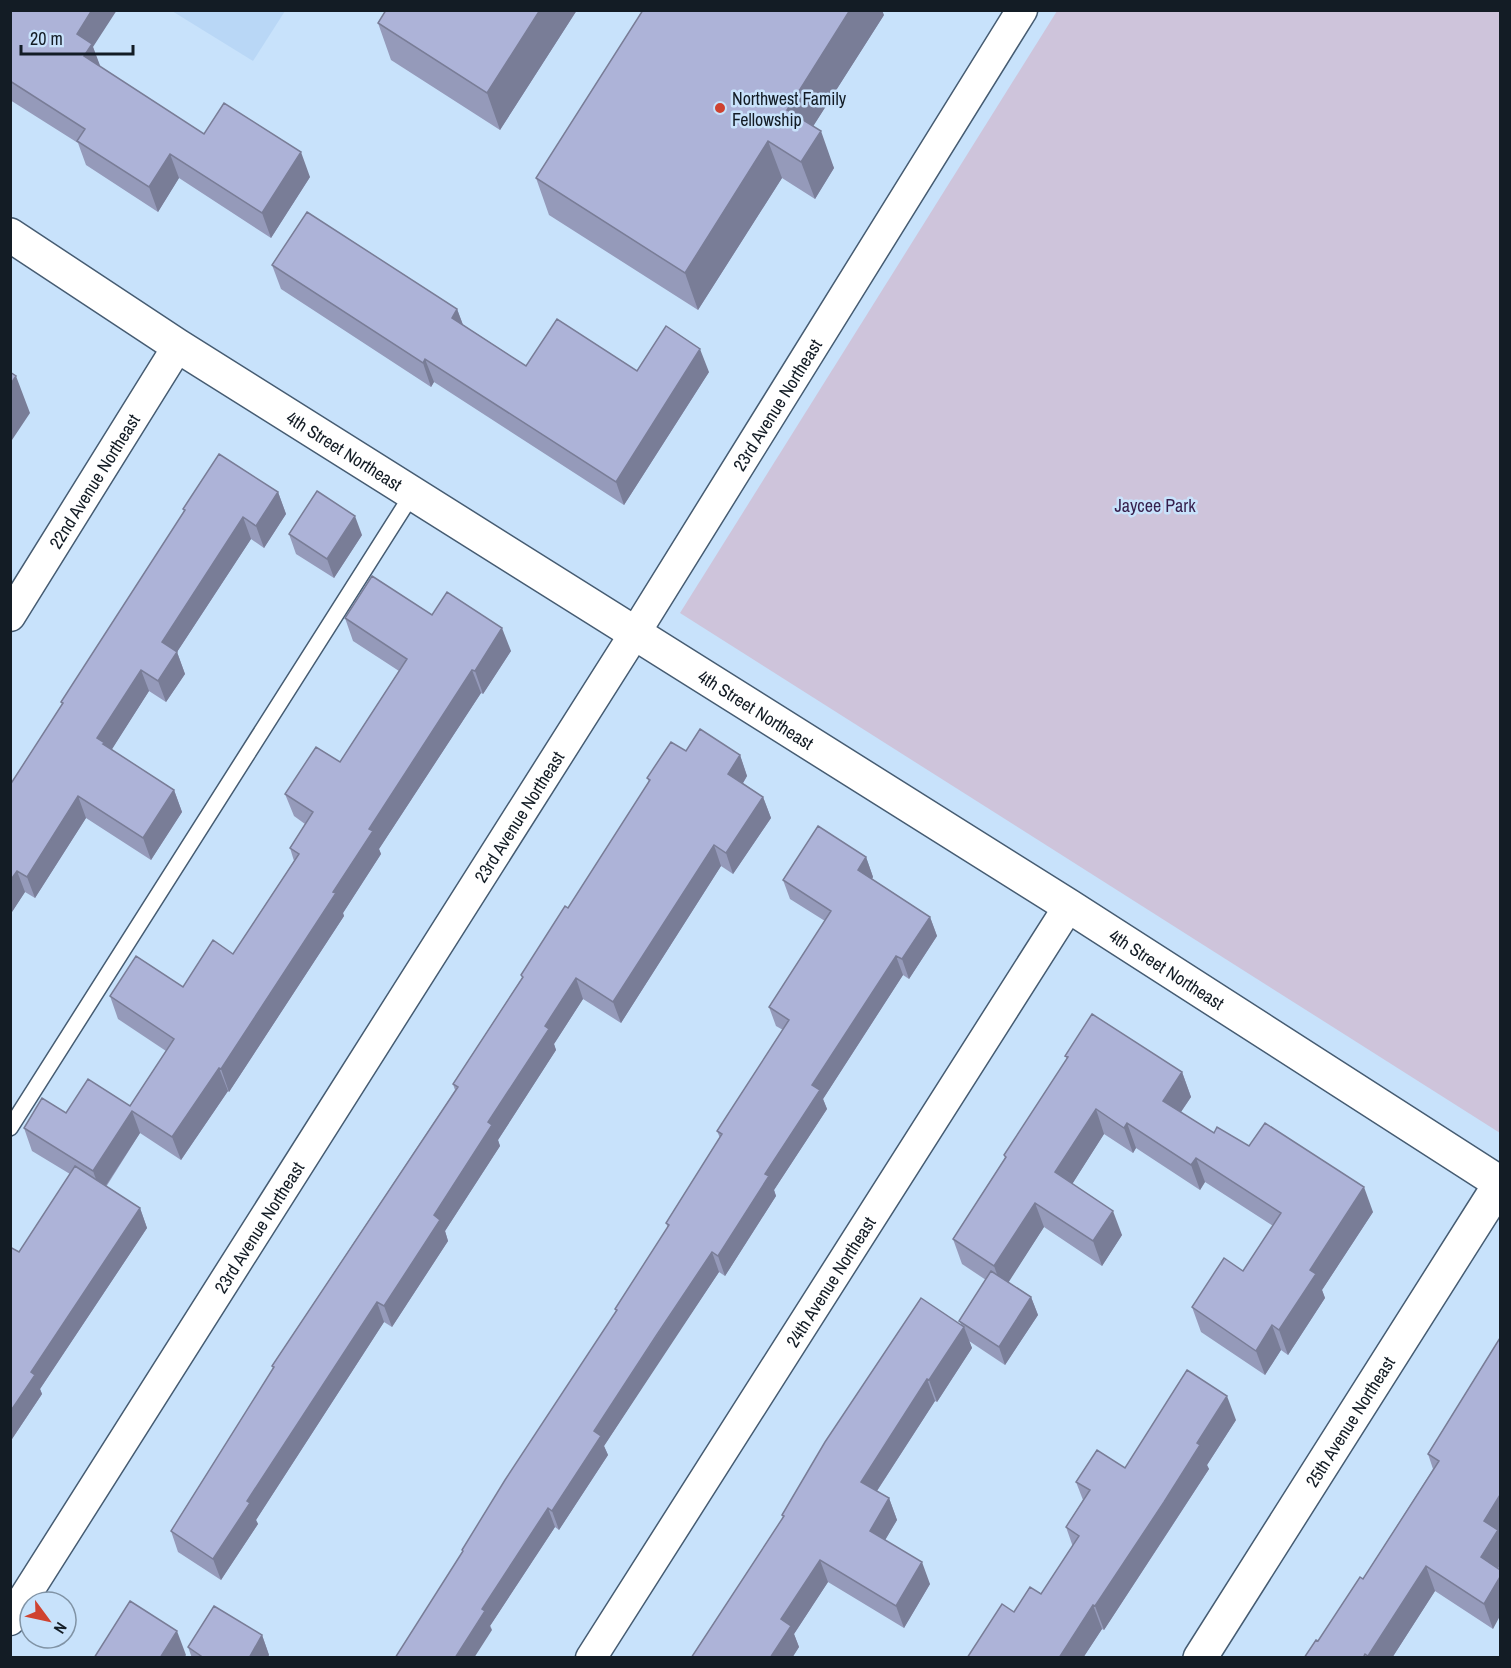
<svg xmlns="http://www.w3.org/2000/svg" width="1511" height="1668" font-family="'Archivo Narrow',sans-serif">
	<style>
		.built { fill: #b9d7f6 }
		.green { fill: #cec4db }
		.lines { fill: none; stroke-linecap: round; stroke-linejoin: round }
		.service-casing { stroke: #465c72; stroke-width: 18 }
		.minor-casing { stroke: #465c72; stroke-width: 33 }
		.tertiary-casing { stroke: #465c72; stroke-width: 36 }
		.service { stroke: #fff; stroke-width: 15 }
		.minor { stroke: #fff; stroke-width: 30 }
		.tertiary { stroke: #fff; stroke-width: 33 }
		.wall { fill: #959aba }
		.shaded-wall { fill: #797d97 }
		.building { fill: #adb3d8; stroke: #797d97; stroke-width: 1.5 }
		.poi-dot { fill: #cf4230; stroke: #c8e2fb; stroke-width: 2 }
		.labels { text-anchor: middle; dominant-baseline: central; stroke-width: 5; stroke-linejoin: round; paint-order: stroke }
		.poi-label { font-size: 18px; fill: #131c25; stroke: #c8e2fb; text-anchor: start }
		.street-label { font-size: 18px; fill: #131c25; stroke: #c8e2fb }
		.park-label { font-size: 18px; fill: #361f4c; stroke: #c8e2fb }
	</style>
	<rect width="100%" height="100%" fill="#c8e2fb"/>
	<!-- built -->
	<path class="built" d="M172 11H285L253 61Z"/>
	<!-- green -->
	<path class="green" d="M1057 11H1500V1133L680 613Z"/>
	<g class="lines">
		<defs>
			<path id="service" d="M10 1128 413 493"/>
			<g id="minor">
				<path id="s1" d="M10 616 178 346"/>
				<path id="s2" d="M10 1620 635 633 1022 10"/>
				<path id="s3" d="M591 1658 1069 906"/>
			</g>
			<g id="tertiary">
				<path id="s4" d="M10 235 178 346 1069 906 1500 1183"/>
				<path id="s5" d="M1200 1658 1500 1184"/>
			</g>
		</defs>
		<!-- service casing -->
		<use href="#service" class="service-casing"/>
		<!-- minor casing -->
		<use href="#minor" class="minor-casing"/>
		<!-- tertiary casing -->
		<use href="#tertiary" class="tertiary-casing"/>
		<!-- service -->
		<use href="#service" class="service"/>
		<!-- minor -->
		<use href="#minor" class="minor"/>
		<!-- tertiary -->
		<use href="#tertiary" class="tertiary"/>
	</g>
	<!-- wall -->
	<path class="wall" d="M10 10 93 47 100 67 204 134 310 177 271 238 179 178 158 212 86 165 78 143 10 100Z
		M386 10H577L500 130 391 60 378 23Z
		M884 15 813 126 834 168 815 199 782 178 698 310 549 215 536 178Z
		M272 265 457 309 463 325 526 366 637 371 709 372 624 505 434 382 431 387 281 289Z
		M278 492 286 514 264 548 251 539 177 652 185 674 166 702 149 691 111 750 174 790 182 812 151 860 86 818 35 898 25 892 10 915V785L62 705 61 702 184 512 183 509Z
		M289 534 362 535 334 578 296 554Z
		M432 615 511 651 483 694 481 693 379 849 381 854 343 913 344 916 229 1092 228 1091 181 1160 140 1133 106 1187 140 1208 147 1228 40 1389 42 1394 10 1442V1247L19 1252 70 1174 32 1151 24 1128 66 1113 130 1106 166 1051 118 1019 110 996 183 987 233 954 294 861 290 848 305 824 294 816 285 794 340 762 399 671 353 641 345 618Z
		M686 751 740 755 747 776 743 783 763 797 771 818 733 874 721 866 621 1023 583 999 554 1044 556 1050 498 1140 500 1146 445 1231 448 1241 392 1327 384 1322 256 1520 258 1524 221 1580 178 1552 171 1531 273 1369 272 1366 455 1090 453 1084 522 978 521 975 568 908 649 782 647 778Z
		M866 857 873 877 872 879 930 917 937 936 909 979 903 975 823 1099 827 1109 774 1190 776 1196 725 1276 719 1272 663 1355 604 1446 608 1455 559 1530 555 1527 490 1626 492 1630 462 1550 616 1312 615 1309 668 1228 666 1223 720 1138 717 1131 783 1030 776 1026 769 1007 825 921 790 899 783 880Z
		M1065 1056 1182 1072 1191 1097 1181 1112 1214 1133 1249 1146 1373 1212 1322 1290 1325 1298 1288 1355 1281 1350 1265 1375 1201 1332 1192 1307 1243 1271 1273 1226 1205 1182 1200 1190 1136 1148 1133 1153 1104 1134 1072 1184 1122 1235 1102 1266 1044 1227 1008 1282 1031 1297 1038 1315 1005 1365 969 1341 972 1348 937 1402 935 1401 877 1491 889 1498 897 1520 885 1540 930 1584 904 1628 828 1582 794 1634 799 1647 792 1658H691L783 1518 782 1515 961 1324 959 1321 986 1280 962 1264 953 1239 1005 1158 1004 1155 1067 1059Z
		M1500 1338V1565L1498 1569 1493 1629 1435 1591 1392 1658H1304L1318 1641 1363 1579 1433 1469 1428 1454Z
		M1236 1420 1207 1465 1209 1469 1172 1526 1104 1630 1102 1629 1083 1658H967L1014 1612 1041 1594 1073 1547 1066 1527 1083 1500 1076 1482 1125 1468Z
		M262 1635 269 1655 267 1658H192L188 1647Z"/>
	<!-- shaded-wall -->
	<path class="shaded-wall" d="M92 10H117L93 47 101 68 84 56 77 34Z
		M540 10H577L500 130 487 93Z
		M850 10H882L884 15 800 147 787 110Z
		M821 131 834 168 815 199 801 162Z
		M768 141 782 178 698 310 685 273Z
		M301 152 310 177 271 238 262 213Z
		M170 154 179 178 158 212 149 187Z
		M457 309 466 333 452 318Z
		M700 349 709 372 624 505 616 482Z
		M425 359 434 382 431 387 423 363Z
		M16 376 30 413 10 443V385Z
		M278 492 286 514 264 548 256 526Z
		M355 516 362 535 334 578 327 559Z
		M243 517 251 539 177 652 185 674 166 702 158 681 162 642Z
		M502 628 511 651 483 694 475 671Z
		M141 670 149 691 109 754 97 738Z
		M472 670 481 693 379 849 381 854 343 913 344 916 229 1092 221 1069 333 892 369 829Z
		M740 755 747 776 736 795 728 774Z
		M174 790 182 812 151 860 143 838Z
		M78 796 86 818 35 898 27 877Z
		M763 797 771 818 733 874 726 853Z
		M714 845 721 866 621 1023 613 1002Z
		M866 857 873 877 865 889 858 870Z
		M17 871 25 892 10 915V881Z
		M930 917 937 936 909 979 902 959Z
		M896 956 903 975 823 1099 827 1109 774 1190 776 1196 725 1276 718 1256 765 1174 812 1085Z
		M576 978 583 999 554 1044 556 1050 498 1140 500 1146 445 1231 448 1241 392 1327 384 1306 434 1215 545 1026Z
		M219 1068 228 1091 181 1160 172 1137Z
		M1182 1072 1191 1097 1172 1125 1163 1101Z
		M1096 1109 1104 1134 1064 1197 1055 1172Z
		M132 1111 140 1133 101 1193 93 1171Z
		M1127 1123 1136 1148 1133 1153 1124 1128Z
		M1196 1158 1205 1182 1200 1190 1191 1165Z
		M1364 1187 1373 1212 1322 1290 1325 1298 1288 1355 1279 1330 1310 1270Z
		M1035 1203 1044 1227 1003 1291 994 1266Z
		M140 1208 147 1228 40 1389 42 1394 10 1442V1412L31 1372Z
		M1113 1211 1122 1235 1102 1266 1093 1241Z
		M712 1252 719 1272 604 1446 608 1455 559 1530 552 1511 594 1431Z
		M1031 1297 1038 1315 1005 1365 999 1347Z
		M377 1302 384 1322 256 1520 258 1524 221 1580 213 1559 247 1501Z
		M1272 1325 1281 1350 1265 1375 1256 1351Z
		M964 1327 972 1348 937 1402 929 1380Z
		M927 1379 935 1401 869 1503 861 1482Z
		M1227 1396 1236 1420 1207 1465 1209 1469 1104 1630 1095 1606 1197 1443Z
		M1500 1495V1565L1490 1582 1481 1557 1484 1521Z
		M889 1498 897 1520 878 1552 870 1531Z
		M548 1508 555 1527 490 1626 492 1630 474 1658H455L482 1609Z
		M820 1560 828 1582 794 1634 799 1647 792 1658H770L781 1619Z
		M922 1562 930 1584 904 1628 896 1606Z
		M1426 1566 1435 1591 1392 1658H1368V1656Z
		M1500 1577V1616L1493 1629 1484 1604Z
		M1093 1605 1102 1629 1083 1658H1059Z
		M177 1631 186 1655 184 1658H160Z
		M262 1635 269 1655 267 1658H249Z"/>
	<!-- building -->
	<path class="building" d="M10 10H92L77 34 92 44 84 56 204 134 224 103 301 152 262 213 170 154 149 187 77 141 85 129 10 81Z
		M386 10H540L487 93 378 23Z
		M643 10H850L787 110 821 131 801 162 768 141 685 273 536 178Z
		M307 212 457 309 452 318 526 366 557 319 637 371 666 326 700 349 616 482 425 359 423 363 272 265Z
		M10 372 16 376 10 385Z
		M219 454 278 492 256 526 243 517 162 642 177 652 158 681 141 670 97 738 105 743 103 744 174 790 143 838 78 796 27 877 17 871 10 881V785L63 703 61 702 185 510 183 509Z
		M317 491 355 516 327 559 289 534Z
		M372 576 432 615 447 592 502 628 475 671 472 670 369 829 373 831 333 892 336 893 221 1069 219 1068 172 1137 132 1111 93 1171 24 1128 42 1098 66 1113 88 1079 130 1106 174 1039 110 996 136 956 183 987 213 940 233 954 299 854 290 848 313 812 285 794 316 747 340 762 407 659 345 618Z
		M700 729 740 755 728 774 763 797 726 853 714 845 613 1002 576 978 545 1026 549 1029 488 1122 492 1125 434 1215 440 1220 384 1306 377 1302 247 1501 250 1503 213 1559 171 1531 274 1367 272 1366 458 1087 453 1084 523 977 521 975 565 906 568 908 650 780 647 778 671 742 686 751Z
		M818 826 866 857 858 870 930 917 902 959 896 956 812 1085 820 1090 765 1174 769 1176 718 1256 712 1252 656 1336 594 1431 601 1436 552 1511 548 1508 482 1609 485 1611 455 1658H395L463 1551 462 1550 505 1480 617 1310 615 1309 669 1225 666 1223 722 1134 717 1131 789 1020 769 1007 831 911 783 880Z
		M1092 1014 1182 1072 1163 1101 1214 1133 1217 1127 1249 1146 1265 1123 1364 1187 1310 1270 1316 1274 1279 1330 1272 1325 1256 1351 1192 1307 1224 1258 1243 1271 1281 1213 1196 1158 1191 1165 1127 1123 1124 1128 1096 1109 1055 1172 1113 1211 1093 1241 1035 1203 994 1266 953 1239 1006 1157 1004 1155 1068 1057 1065 1056Z
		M75 1166 140 1208 31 1372 35 1375 10 1412V1247L19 1252Z
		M991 1271 1031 1297 999 1347 959 1321Z
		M921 1298 964 1327 929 1380 927 1379 861 1482 889 1498 870 1531 922 1562 896 1606 820 1560 781 1619 791 1626 770 1658H691L784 1516 782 1515 825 1442Z
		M1500 1338V1495L1484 1521 1498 1530 1481 1557 1500 1570V1577L1484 1604 1426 1566 1368 1656 1365 1654 1363 1658H1304L1316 1640 1318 1641 1360 1577 1363 1579 1439 1461 1428 1454Z
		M1187 1370 1227 1396 1197 1443 1200 1445 1164 1502 1095 1606 1093 1605 1059 1658H967L1002 1604 1014 1612 1030 1587 1041 1594 1079 1536 1066 1527 1090 1490 1076 1482 1097 1450 1125 1468Z
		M130 1601 177 1631 160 1658H94Z
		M214 1606 262 1635 249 1658H204L188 1647Z"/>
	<!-- markers -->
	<circle class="poi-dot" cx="720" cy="108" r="6"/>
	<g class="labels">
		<!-- poi labels -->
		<g class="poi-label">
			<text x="732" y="98">Northwest Family<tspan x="732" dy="21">Fellowship</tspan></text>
		</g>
		<!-- street labels -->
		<g class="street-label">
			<text stroke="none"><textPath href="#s2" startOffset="1437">23rd Avenue Northeast</textPath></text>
			<text stroke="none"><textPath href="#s4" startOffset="398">4th Street Northeast</textPath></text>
			<text stroke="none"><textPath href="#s1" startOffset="159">22nd Avenue Northeast</textPath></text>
			<text stroke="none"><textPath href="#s4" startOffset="884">4th Street Northeast</textPath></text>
			<text stroke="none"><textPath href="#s2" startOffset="951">23rd Avenue Northeast</textPath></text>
			<text stroke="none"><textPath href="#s4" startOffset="1370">4th Street Northeast</textPath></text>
			<text stroke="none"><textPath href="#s2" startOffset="465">23rd Avenue Northeast</textPath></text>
			<text stroke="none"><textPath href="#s3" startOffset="446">24th Avenue Northeast</textPath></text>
			<text stroke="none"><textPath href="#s5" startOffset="280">25th Avenue Northeast</textPath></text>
		</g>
		<!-- park labels -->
		<g class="park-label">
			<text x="1155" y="505">Jaycee Park</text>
		</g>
	</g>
	<!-- border -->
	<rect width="1511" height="1668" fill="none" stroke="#131c25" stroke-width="24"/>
	<!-- north arrow -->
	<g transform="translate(48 1620) rotate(123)"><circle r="28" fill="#c8e2fb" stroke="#8093a5" stroke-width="1.5"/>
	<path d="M0-4.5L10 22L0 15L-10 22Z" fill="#cf4230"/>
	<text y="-9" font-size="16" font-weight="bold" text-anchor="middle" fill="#131c25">N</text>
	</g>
	<!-- scale -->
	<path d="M21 45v9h112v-9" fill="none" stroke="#131c25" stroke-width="3"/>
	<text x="30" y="45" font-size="18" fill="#131c25" stroke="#c8e2fb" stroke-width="4.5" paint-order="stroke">20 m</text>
</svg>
